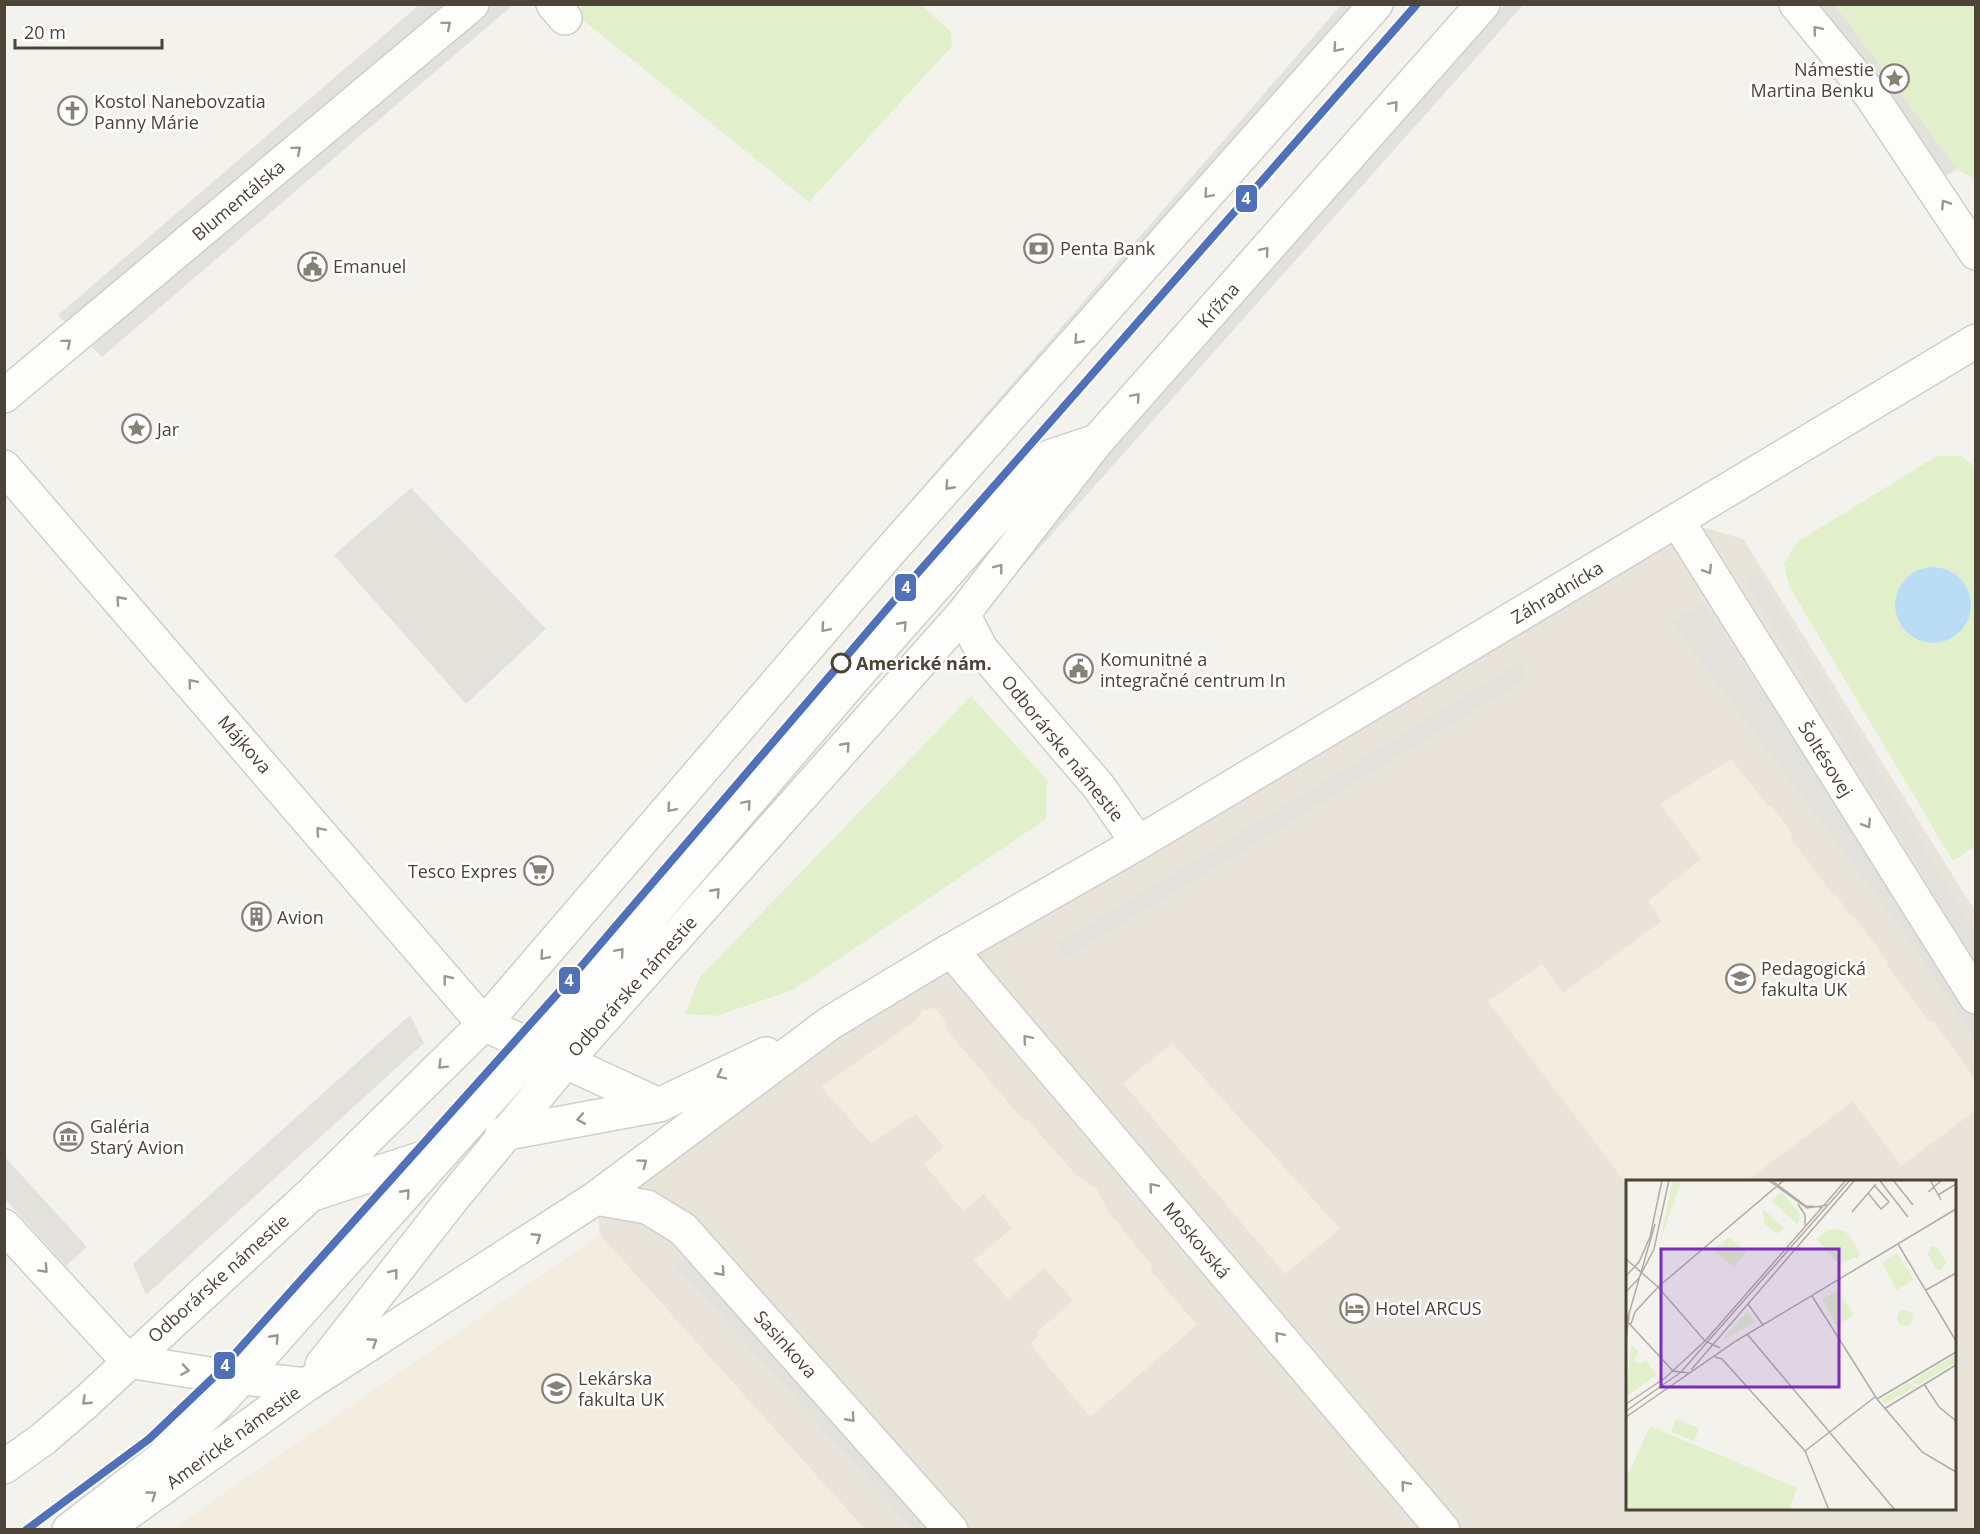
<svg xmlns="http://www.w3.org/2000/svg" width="1980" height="1534" font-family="'Open Sans',sans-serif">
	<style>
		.residential { fill: #e8e4da; fill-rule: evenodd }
		.education { fill: #f2eddf }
		.green { fill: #e1f0cb; fill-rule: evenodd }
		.parking { fill: #e3e1dc }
		.water { fill: #baddf5 }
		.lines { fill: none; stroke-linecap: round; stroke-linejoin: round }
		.minor-casing { stroke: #d0cec9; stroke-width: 36 }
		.minor { stroke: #fdfdfc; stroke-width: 33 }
		.tram-1-casing { stroke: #fff; stroke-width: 12 }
		.tram-1 { stroke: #5071b9; stroke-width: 8 }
		.oneway { stroke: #9c9790 }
		.stop-dot { fill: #fff; stroke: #4c4437; stroke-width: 3 }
		.labels { text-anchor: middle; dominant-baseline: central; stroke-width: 5; stroke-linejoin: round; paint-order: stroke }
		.poi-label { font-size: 18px; fill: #4c4437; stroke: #fff; text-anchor: start }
		.street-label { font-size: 18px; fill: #4c4437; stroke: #fff }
		.stop-label { font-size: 18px; font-weight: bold; fill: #4c4437; stroke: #fff; text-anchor: start }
		.inset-road { fill: none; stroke: #b0aca4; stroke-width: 1.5 }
		.view { fill: #7b2cbf; fill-opacity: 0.15; stroke: #7b2cbf; stroke-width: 3 }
		.inset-edge { fill: none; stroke: #4c4437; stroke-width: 3 }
		.line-badge { stroke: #fff; stroke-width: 2 }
		.badge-label { font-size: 16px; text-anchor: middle; font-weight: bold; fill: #fff }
	</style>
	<rect width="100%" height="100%" fill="#f3f2ed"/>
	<!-- residential -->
	<path class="residential" d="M1677 520 1743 539 1975 911V1529H864L600 1235 596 1198 830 1023ZM1628 1182H1954V1508H1628Z"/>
	<!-- education -->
	<path class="education" d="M1731 759 1769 807 1771 806 1793 835 1790 837 1834 896 1836 895 1850 915 1852 914 1874 943 1888 963 1886 964 1930 1022 1933 1020 1975 1079V1111L1901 1166 1853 1101 1746 1181 1628 1182 1627 1185 1488 1001 1542 964 1563 993 1662 921 1648 901 1701 859 1660 804Z
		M935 1008 945 1020 946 1029 1024 1121 1027 1119 1075 1174 1097 1189 1108 1211 1153 1267 1150 1270 1197 1325 1090 1417 1030 1344 1039 1335 1037 1332 1073 1300 1044 1268 1008 1299 974 1260 1012 1228 984 1194 963 1211 924 1164 944 1147 916 1114 871 1143 821 1087 915 1021 923 1010Z
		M1172 1043 1340 1229 1285 1274 1123 1083Z
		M600 1235 865 1529H174L217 1498Z"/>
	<!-- green -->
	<path class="green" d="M586 4 921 5 951 32 952 46 809 202 575 14Z
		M1835 5H1975V180L1957 169Z
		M1937 456H1961L1975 467V846L1953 861 1789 586 1784 564 1797 542ZM1937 567 1950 571 1961 579 1966 624C1960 632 1953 635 1944 639 1894 660 1869 571 1937 567Z
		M971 696 1047 780 1046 819 793 990 716 1016 685 1014 700 977Z"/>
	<!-- parking -->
	<path class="parking" d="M419 5H443L69 326 58 315Z
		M488 5H513L102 357 91 346Z
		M1341 5H1362L917 519 905 507Z
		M1504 5H1523L1010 581 1000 571Z
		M1815 5H1835L1957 169 1942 178Z
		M411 488 546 629 466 704 334 555Z
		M1759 573 1975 933V962L1747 582Z
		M1703 604 1975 1009V1040L1913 944 1671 621Z
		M1519 663 1528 678 1066 958 1057 944Z
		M410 1015 424 1043 146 1295 133 1264Z
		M5 1157 87 1247 66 1266 5 1199Z
		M697 1258 938 1529H913L675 1264Z"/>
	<!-- water -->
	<path class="water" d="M1895 605a38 38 0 1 1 76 0a38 38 0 1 1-76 0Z"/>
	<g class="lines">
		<defs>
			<path id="minor" d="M553 4 565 18
				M1796 4 1870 94 1976 253
				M4 396 472 4
				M4 467 484 1024 659 1105
				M1677 520 1976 997
				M963 614 981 649 1099 787 1138 843
				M951 950 1443 1530
				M502 1134 659 1105 766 1054
				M316 1193 444 1151
				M596 1198 647 1207 683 1229 951 1530
				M4 1226 128 1361 216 1375 306 1385
				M322 1365 453 1198 566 1061 963 614 1097 441 1483 4
				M4 1467 43 1439 86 1402 309 1196 484 1024 890 551 1376 4
				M69 1530 161 1459 224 1397 582 996 856 676 1049 457 1097 441
				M104 1530 306 1385 596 1198 830 1023 951 950 1138 843 1976 341"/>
		</defs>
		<!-- minor casing -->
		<use href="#minor" class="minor-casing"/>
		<!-- minor -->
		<use href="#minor" class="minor"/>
		<defs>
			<path id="tram-1" d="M26 1530 149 1439 216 1375 567 983 916 575 1417 4"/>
		</defs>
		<!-- tram-1 casing -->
		<use href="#tram-1" class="tram-1-casing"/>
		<!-- tram-1 -->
		<use href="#tram-1" class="tram-1"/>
	</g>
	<!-- one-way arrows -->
	<defs><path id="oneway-chevron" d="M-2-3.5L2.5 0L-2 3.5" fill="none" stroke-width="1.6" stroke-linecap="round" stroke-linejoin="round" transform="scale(1.5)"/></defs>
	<g class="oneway">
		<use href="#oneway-chevron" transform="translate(447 25) rotate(-40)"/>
		<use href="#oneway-chevron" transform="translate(1817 30) rotate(-130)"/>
		<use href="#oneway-chevron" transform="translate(1337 48) rotate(131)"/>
		<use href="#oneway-chevron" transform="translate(1394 105) rotate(-49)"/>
		<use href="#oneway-chevron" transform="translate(297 150) rotate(-40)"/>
		<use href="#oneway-chevron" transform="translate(1208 194) rotate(131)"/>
		<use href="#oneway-chevron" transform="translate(1945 204) rotate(-123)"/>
		<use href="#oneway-chevron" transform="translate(1265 251) rotate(-49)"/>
		<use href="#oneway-chevron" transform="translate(1078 340) rotate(132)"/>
		<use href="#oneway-chevron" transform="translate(67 343) rotate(-40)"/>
		<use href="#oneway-chevron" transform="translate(1136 397) rotate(-49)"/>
		<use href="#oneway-chevron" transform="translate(949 486) rotate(132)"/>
		<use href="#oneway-chevron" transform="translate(999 568) rotate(-52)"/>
		<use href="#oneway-chevron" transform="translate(1708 570) rotate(58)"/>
		<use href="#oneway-chevron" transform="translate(120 600) rotate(-132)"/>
		<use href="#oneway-chevron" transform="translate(903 625) rotate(-48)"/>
		<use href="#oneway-chevron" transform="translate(825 628) rotate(131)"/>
		<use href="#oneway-chevron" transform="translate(192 683) rotate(-130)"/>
		<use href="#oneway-chevron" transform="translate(846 746) rotate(-48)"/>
		<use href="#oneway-chevron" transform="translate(747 804) rotate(-49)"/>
		<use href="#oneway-chevron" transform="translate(671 808) rotate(130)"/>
		<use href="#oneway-chevron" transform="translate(1867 824) rotate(58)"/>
		<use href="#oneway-chevron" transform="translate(320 831) rotate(-131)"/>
		<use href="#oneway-chevron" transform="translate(716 892) rotate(-48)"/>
		<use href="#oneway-chevron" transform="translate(620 952) rotate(-49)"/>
		<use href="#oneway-chevron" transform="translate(544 956) rotate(131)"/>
		<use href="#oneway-chevron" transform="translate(447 979) rotate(-129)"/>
		<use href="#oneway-chevron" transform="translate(1027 1039) rotate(-130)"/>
		<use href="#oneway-chevron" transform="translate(442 1065) rotate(135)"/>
		<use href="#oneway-chevron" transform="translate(721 1075) rotate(154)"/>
		<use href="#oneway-chevron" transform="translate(581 1119) rotate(170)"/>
		<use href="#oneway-chevron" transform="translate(643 1163) rotate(-37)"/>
		<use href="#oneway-chevron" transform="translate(1153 1187) rotate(-130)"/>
		<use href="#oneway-chevron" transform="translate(406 1193) rotate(-48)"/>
		<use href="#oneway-chevron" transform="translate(537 1237) rotate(-33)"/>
		<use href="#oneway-chevron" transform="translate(44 1269) rotate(47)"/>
		<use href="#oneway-chevron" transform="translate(721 1272) rotate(48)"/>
		<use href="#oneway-chevron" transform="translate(394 1273) rotate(-52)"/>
		<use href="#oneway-chevron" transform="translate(1279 1336) rotate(-130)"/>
		<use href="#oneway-chevron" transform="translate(275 1338) rotate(-48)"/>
		<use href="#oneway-chevron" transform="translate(373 1342) rotate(-33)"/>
		<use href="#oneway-chevron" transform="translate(185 1370) rotate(9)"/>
		<use href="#oneway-chevron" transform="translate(86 1401) rotate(137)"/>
		<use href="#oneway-chevron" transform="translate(851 1418) rotate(48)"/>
		<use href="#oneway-chevron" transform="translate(1405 1485) rotate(-130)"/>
		<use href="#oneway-chevron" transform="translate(152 1495) rotate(-36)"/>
	</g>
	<!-- icons -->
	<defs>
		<symbol id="sight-ring" viewBox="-11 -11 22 22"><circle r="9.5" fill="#fff" stroke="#868177" stroke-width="1.5"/><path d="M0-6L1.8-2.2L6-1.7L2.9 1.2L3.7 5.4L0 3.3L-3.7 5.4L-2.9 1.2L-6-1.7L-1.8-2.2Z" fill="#868177"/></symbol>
		<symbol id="church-ring" viewBox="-11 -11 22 22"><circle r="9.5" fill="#fff" stroke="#868177" stroke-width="1.5"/><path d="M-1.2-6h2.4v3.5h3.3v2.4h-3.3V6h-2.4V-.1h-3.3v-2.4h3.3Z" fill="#868177"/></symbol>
		<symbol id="bank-ring" viewBox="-11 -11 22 22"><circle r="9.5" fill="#fff" stroke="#868177" stroke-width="1.5"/><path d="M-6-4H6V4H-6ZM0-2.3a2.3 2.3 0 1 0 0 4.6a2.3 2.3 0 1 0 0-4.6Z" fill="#868177"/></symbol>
		<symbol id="civic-ring" viewBox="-11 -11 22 22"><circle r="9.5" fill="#fff" stroke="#868177" stroke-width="1.5"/><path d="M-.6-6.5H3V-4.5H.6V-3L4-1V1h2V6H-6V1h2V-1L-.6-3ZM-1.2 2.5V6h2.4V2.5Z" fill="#868177"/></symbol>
		<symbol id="supermarket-ring" viewBox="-11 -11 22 22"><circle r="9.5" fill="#fff" stroke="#868177" stroke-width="1.5"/><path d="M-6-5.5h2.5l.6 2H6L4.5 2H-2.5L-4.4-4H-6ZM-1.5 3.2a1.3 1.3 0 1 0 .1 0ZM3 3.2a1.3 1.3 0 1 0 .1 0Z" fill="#868177"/></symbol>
		<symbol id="building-ring" viewBox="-11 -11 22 22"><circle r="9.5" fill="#fff" stroke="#868177" stroke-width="1.5"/><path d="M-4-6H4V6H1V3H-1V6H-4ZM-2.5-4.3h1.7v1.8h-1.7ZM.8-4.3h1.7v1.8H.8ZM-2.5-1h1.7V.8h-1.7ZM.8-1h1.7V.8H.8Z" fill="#868177"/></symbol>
		<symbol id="university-ring" viewBox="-11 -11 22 22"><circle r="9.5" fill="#fff" stroke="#868177" stroke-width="1.5"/><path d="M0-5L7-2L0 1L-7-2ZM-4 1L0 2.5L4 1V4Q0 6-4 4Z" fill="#868177"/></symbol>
		<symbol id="museum-ring" viewBox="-11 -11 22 22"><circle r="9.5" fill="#fff" stroke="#868177" stroke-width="1.5"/><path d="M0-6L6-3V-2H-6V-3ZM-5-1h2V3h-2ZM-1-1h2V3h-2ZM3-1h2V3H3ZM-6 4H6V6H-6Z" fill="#868177"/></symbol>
		<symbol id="hotel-ring" viewBox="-11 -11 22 22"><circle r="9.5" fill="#fff" stroke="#868177" stroke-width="1.5"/><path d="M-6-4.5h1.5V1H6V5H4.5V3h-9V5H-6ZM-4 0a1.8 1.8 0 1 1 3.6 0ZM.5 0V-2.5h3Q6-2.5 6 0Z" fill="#868177"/></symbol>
	</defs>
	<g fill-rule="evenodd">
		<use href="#sight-ring" x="1878" y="62" width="33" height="33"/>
		<use href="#church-ring" x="56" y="94" width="33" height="33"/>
		<use href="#bank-ring" x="1022" y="232" width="33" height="33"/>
		<use href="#civic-ring" x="296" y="250" width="33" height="33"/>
		<use href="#sight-ring" x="120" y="412" width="33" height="33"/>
		<use href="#civic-ring" x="1062" y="652" width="33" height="33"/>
		<use href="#supermarket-ring" x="522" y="854" width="33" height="33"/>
		<use href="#building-ring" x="240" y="900" width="33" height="33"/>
		<use href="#university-ring" x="1724" y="962" width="33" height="33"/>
		<use href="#museum-ring" x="52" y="1120" width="33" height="33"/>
		<use href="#hotel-ring" x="1338" y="1292" width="33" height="33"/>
		<use href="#university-ring" x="540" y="1372" width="33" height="33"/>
	</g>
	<!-- markers -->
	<circle class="stop-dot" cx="841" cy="663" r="9"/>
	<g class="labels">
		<!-- poi labels -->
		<g class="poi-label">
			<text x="1874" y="69" text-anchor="end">Námestie<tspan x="1874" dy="21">Martina Benku</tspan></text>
			<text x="94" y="101">Kostol Nanebovzatia<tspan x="94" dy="21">Panny Márie</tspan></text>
			<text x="1060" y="248">Penta Bank</text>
			<text x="333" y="266">Emanuel</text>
			<text x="157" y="429">Jar</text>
			<text x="1100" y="659">Komunitné a<tspan x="1100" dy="21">integračné centrum In</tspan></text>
			<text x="517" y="871" text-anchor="end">Tesco Expres</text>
			<text x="277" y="917">Avion</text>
			<text x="1761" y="968">Pedagogická<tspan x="1761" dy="21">fakulta UK</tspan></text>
			<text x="90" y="1126">Galéria<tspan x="90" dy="21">Starý Avion</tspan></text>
			<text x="1375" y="1308">Hotel ARCUS</text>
			<text x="578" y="1378">Lekárska<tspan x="578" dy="21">fakulta UK</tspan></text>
		</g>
		<!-- street labels -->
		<g class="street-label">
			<text transform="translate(238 200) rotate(-40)">Blumentálska</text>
			<text transform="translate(1218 305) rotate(-49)">Krížna</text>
			<text transform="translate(1557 592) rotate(-31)">Záhradnícka</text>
			<text transform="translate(245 744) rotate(49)">Májkova</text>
			<text transform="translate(1063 748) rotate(51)">Odborárske námestie</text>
			<text transform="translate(1826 759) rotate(58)">Šoltésovej</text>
			<text transform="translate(632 986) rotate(-48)">Odborárske námestie</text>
			<text transform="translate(1197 1240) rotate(50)">Moskovská</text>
			<text transform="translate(218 1278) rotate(-42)">Odborárske námestie</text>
			<text transform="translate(786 1344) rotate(48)">Sasinkova</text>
			<text transform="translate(233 1437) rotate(-36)">Americké námestie</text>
		</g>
		<!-- stop labels -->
		<g class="stop-label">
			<text x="856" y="663">Americké nám.</text>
		</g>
	</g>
	<!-- overview -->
	<g transform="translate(1626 1180)">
		<rect width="330" height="330" fill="#f3f2ed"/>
		<path d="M47 0H56L34 61V60ZM156 12 174 34 172 45 145 20ZM137 29 158 48 155 51 150 54 138 43ZM205 49 219 51 224 57 234 73 231 80 229 77 213 85 190 58ZM103 57 121 72 108 87 87 70ZM305 66 311 67 320 82 315 90H311L301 74ZM271 73 288 99 271 110 256 83ZM212 110 228 135 211 146 196 119ZM271 138a8 8 0 1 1 16 0a8 8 0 1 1-16 0ZM122 131 129 142 97 160 98 157ZM5 165 13 172 8 180 13 184 20 180 30 195 0 217ZM330 174V183L292 205 285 202ZM282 203 290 207 258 224 256 219ZM50 239 73 248 68 261 45 252ZM24 246 171 308 164 326 166 330H0V292L4 291Z" fill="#e1f0cb"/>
		<path class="inset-road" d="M142 0 181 28 202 25M145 0 180 26 195 27M267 0 287 25M304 0 315 20M254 1 282 37M302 12 316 0M242 13 255 29 263 22 249 6M312 15 330 4M172 24 179 35V45M226 32 250 4M272 64 330 161M0 79 32 107 79 161 94 168M0 96 13 82 24 57 36 0M300 110 330 93M0 112 13 98 28 69 43 0M186 116 251 219 296 272 330 292M122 124 137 145M0 140 47 191 63 193M0 144 29 44M5 144 9 132 32 107 158 0M121 154 269 330M0 160 3 136M89 177 96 179 179 271 203 330M65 190 229 0M298 204 313 227 330 241M251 219 330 172M0 224 39 198 79 161 220 0M258 229 330 185M0 231 55 192 224 0M0 237 110 161 330 29M179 271 249 217"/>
		<path class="view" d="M35 69H213V207H35Z"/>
		<rect width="330" height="330" class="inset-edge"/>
	</g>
	<g class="line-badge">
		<rect x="1235" y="184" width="23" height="29" rx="6" fill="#5071b9"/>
		<rect x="894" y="573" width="23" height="29" rx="6" fill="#5071b9"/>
		<rect x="558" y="966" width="23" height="29" rx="6" fill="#5071b9"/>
		<rect x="213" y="1351" width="23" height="29" rx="6" fill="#5071b9"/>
	</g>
	<g class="badge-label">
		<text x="1246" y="204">4</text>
		<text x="906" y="593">4</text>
		<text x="569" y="986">4</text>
		<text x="225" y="1371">4</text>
	</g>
	<!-- border -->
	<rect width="1980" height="1534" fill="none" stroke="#4c4437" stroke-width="12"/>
	<!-- scale -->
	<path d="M15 39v9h147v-9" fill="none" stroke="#4c4437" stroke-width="3"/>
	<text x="24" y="39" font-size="18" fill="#4c4437" stroke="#ffffff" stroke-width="4.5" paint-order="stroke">20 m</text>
</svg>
